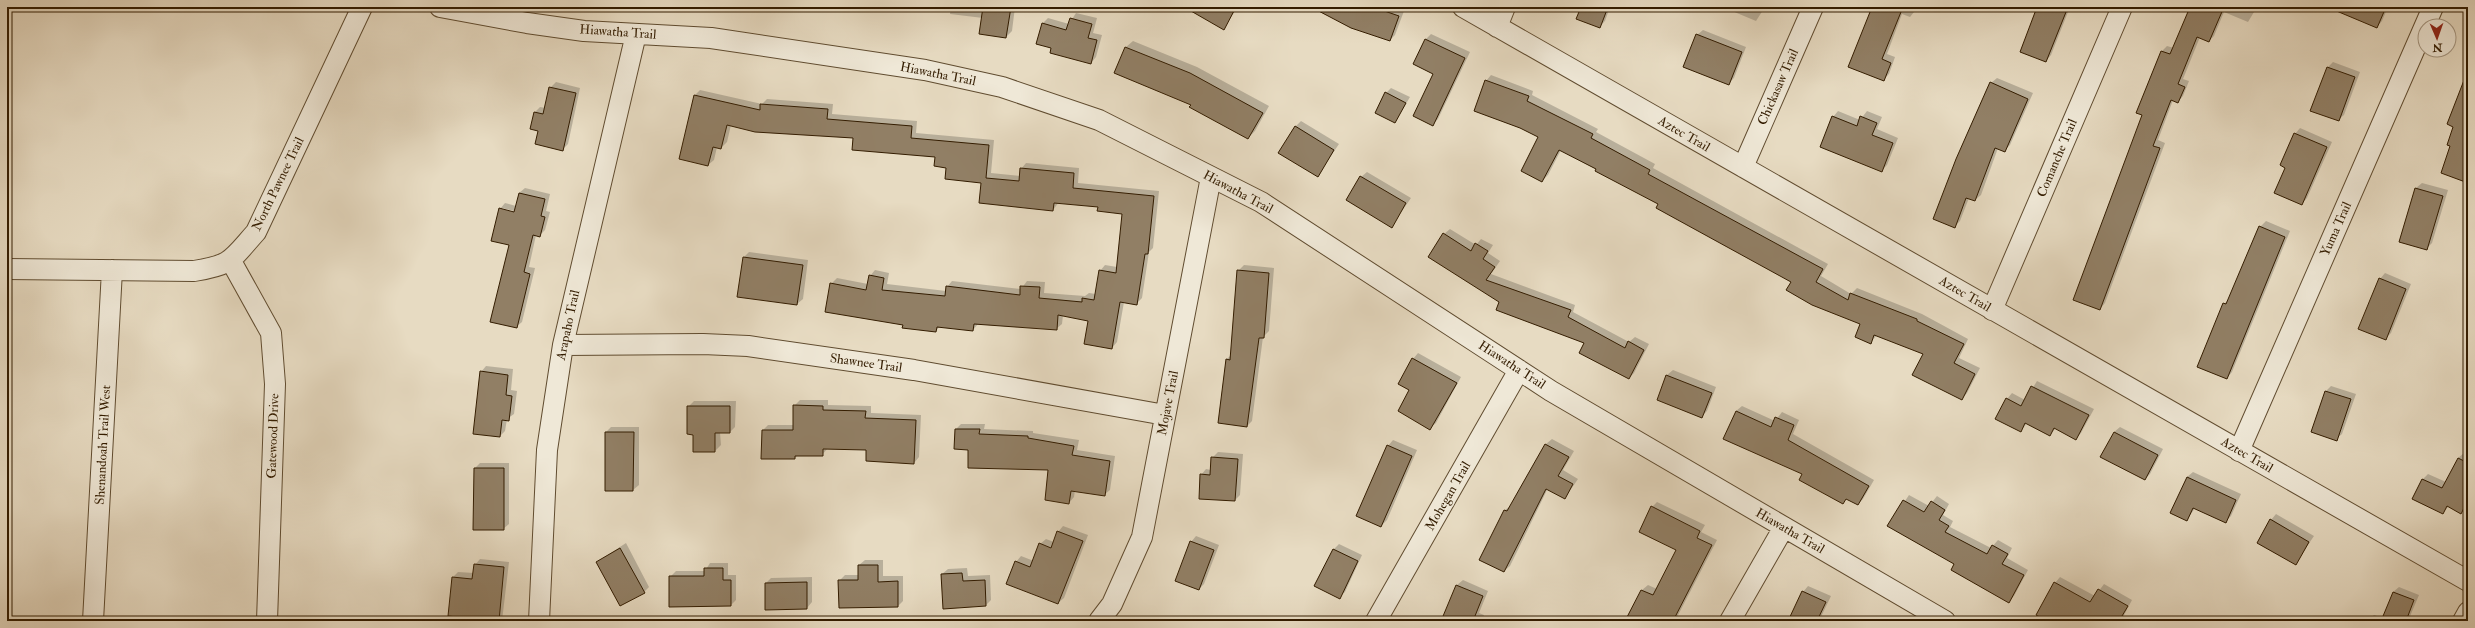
<svg xmlns="http://www.w3.org/2000/svg" width="2475" height="628" font-family="'IM FELL Double Pica',serif">
	<style>
		.shadow { fill: #0003; fill-rule: evenodd }
		.building { fill: #917f65; stroke: #331c00 }
		.lines { fill: none; stroke-linecap: round; stroke-linejoin: round }
		.street-casing { stroke: #604c30; stroke-width: 22 }
		.street { stroke: #efe8d7; stroke-width: 20 }
		.labels { text-anchor: middle; dominant-baseline: central; stroke-width: 3; stroke-linejoin: round; paint-order: stroke }
		.street-label { font-size: 13px; fill: #331c00; stroke: #efe8d7 }
	</style>
	<rect width="100%" height="100%" fill="#e7dbc2"/>
	<filter id="stains"><feTurbulence type="fractalNoise" baseFrequency=".005" numOctaves="4"/><feColorMatrix values="0 0 0 0 .2 0 0 0 0 .09 0 0 0 0 .02 0 0 0 .5 -.17"/></filter>
	<radialGradient id="worn" r=".72"><stop offset=".6" stop-color="#630" stop-opacity="0"/><stop offset="1" stop-color="#630" stop-opacity=".3"/></radialGradient>
	<!-- shadow -->
	<path class="shadow" d="M856 7H903L900 10Z
		M951 7H1015L1012 31 1006 37 983 18 950 14Z
		M1205 7H1238L1223 28Z
		M1313 7H1393L1404 11 1395 35 1390 40Z
		M1571 7H1610L1605 21 1599 27 1581 11Z
		M1733 7H1765L1756 21 1732 11Z
		M1875 7H1918L1910 17 1902 14 1887 54 1895 57 1889 74 1883 80Z
		M2039 7H2070L2051 55 2046 61Z
		M2187 7H2257L2248 22 2224 12 2214 36 2209 41 2200 37 2183 79 2189 81 2183 96 2178 102 2173 100 2158 140 2165 143 2105 303 2100 309 2143 115 2162 51 2167 46 2174 48 2190 8Z
		M2343 7H2388L2382 21 2377 27Z
		M1076 13 1097 18 1093 33 1102 35 1096 57 1091 63 1043 23 1048 18 1069 24Z
		M1703 30 1746 47 1734 78 1728 84 1697 35Z
		M1431 34 1470 52 1438 119 1432 125 1434 73 1414 64 1426 39Z
		M1133 41 1197 67 1269 106 1255 131 1248 138 1192 104 1126 47Z
		M2333 62 2360 72 2344 115 2338 120 2312 110 2328 67Z
		M1491 75 1533 91 1532 95 1598 129 1596 132 1655 164 1653 168 1828 264 1821 276 1851 294 1857 288 1922 314 1968 339 1959 358 1980 368 1967 393 1962 399 1924 354 1877 335 1871 342 1862 323 1659 204 1561 150 1548 175 1542 181 1540 137 1486 81Z
		M1997 78 2033 93 2010 145 2005 150 1998 148 1981 195 1975 200 1969 198 1960 221 1955 226 1991 83Z
		M556 82 580 88 568 144 562 150 539 130 531 128 535 112 540 107 546 108 550 88Z
		M1391 88 1410 97 1395 122 1386 93Z
		M700 90 762 104 767 99 833 104 832 114 917 121 916 133 994 140 991 173 1020 176 1021 169 1026 163 1079 168 1078 183 1159 191 1153 248 1149 252 1142 298 1136 304 1124 302 1117 342 1112 348 1089 320 1063 315 1062 324 1056 329 978 324 973 330 940 326 936 331 904 324 831 284 837 278 868 284 870 276 875 270 889 273 887 284 946 291 947 287 952 281 1021 289 1027 281 1045 282 1044 293 1085 296 1089 293 1096 294 1100 271 1105 265 1117 267 1123 213 1099 206 1059 202 1053 210 947 167 936 156 855 137 731 125 727 142 721 148 717 147 714 160 708 165 680 158 695 95Z
		M1838 111 1860 120 1867 111 1882 117 1877 129 1898 138 1887 165 1882 170 1833 117Z
		M1301 121 1339 144 1318 175 1295 127Z
		M2300 128 2332 142 2307 198 2302 204 2286 167 2295 134Z
		M1367 172 1411 198 1391 227 1361 177Z
		M2422 183 2448 190 2432 243 2426 249 2416 188Z
		M525 188 550 194 546 211 550 212 545 230 540 235H536L529 267 535 268 522 322 516 327 510 244 500 209 505 203 516 206 519 193ZM502 208 519 212V214L502 210Z
		M2266 221 2290 231 2232 372 2227 378 2224 304 2230 298 2260 227Z
		M1450 229 1476 245 1481 239 1493 245 1488 253 1500 261 1491 274 1575 305 1573 312 1629 342 1635 337 1649 344 1634 373 1629 378 1586 342 1501 302 1444 234Z
		M749 252 808 260 803 299 797 304 744 257Z
		M1244 265 1274 268 1269 331 1263 337 1252 421 1247 426 1227 359 1231 355 1238 271Z
		M2385 273 2411 284 2391 333 2386 338 2380 279Z
		M1418 353 1461 377 1436 423 1430 428 1413 359Z
		M486 366 513 369 511 390 517 391 514 414 507 419 505 431 500 436 481 372Z
		M1673 370 1716 387 1707 411 1702 416 1658 399 1667 375Z
		M2037 381 2094 409 2081 433 2076 439 2056 428 2050 435 2027 423 2021 431 2007 399 2012 393 2025 400Z
		M2331 386 2356 394 2342 434 2336 439 2326 391Z
		M800 400H828V405L871 406V413L921 415 919 457 914 463 867 449 828 448 822 455H798L795 458 763 430 768 425H794V406Z
		M694 401H736L735 427 730 432H720L721 445 715 451H694V434L688 407Z
		M1742 406 1775 421 1782 412 1799 420 1793 434 1874 480 1863 499 1858 504 1804 474 1736 411Z
		M961 424H985L984 429 1033 431V433L1079 440 1077 450 1115 456 1110 490 1104 495 1075 490 1074 497 1069 503 1050 469 969 449 956 429Z
		M611 427H639V485L633 490H606V432Z
		M2120 427 2163 449 2150 474 2145 479 2114 432Z
		M1552 439 1574 451 1563 470 1578 479 1565 498 1548 488 1510 566 1504 571 1480 559 1505 510 1512 505 1546 444Z
		M1393 440 1417 450 1387 520 1381 526 1388 446Z
		M1218 452 1243 454 1240 495 1235 500 1201 475 1206 469 1211 470 1212 458Z
		M2464 453 2468 455V504L2461 512 2449 506 2443 513 2414 498 2423 479 2428 474 2446 482 2458 458Z
		M480 463H509V524L503 529 475 468Z
		M2193 472 2241 494 2231 516 2225 522 2195 508 2187 520V477Z
		M1909 495 1929 506 1937 496 1949 504 1943 515 1953 521 1950 527 1991 548 1998 540 2012 548 2007 558 2028 570 2014 596 2009 602 1956 564 1889 525Z
		M1657 502 1705 525 1701 532 1717 540 1675 621H1634L1628 618 1642 590 1648 585 1657 589 1677 550 1652 507Z
		M2276 514 2314 536 2295 564 2271 520Z
		M1063 526 1088 535 1064 598 1058 603 1016 562 1021 556 1034 561 1040 544 1046 539 1054 542 1058 532Z
		M1196 536 1219 545 1204 584 1199 589 1191 542Z
		M626 543 649 587 644 592 597 562Z
		M1339 544 1362 555 1345 592 1339 597 1334 549Z
		M480 559 509 562 502 621H467L453 577 458 572 474 573 475 565Z
		M865 560H883V576H903V601L898 606 839 581 845 575H859V565Z
		M710 563H728V575H736V600L731 605 670 577 676 571H705Z
		M967 568 968 576 990 575 991 600 986 605 942 574 948 569Z
		M812 577V602L807 608 766 583 771 578Z
		M2060 577 2095 596 2104 584 2132 600 2122 619 2126 621H2050L2055 583Z
		M1463 580 1488 591 1479 613 1484 615 1482 621H1442L1457 585Z
		M1808 586 1831 596 1819 621H1790L1803 592Z
		M2399 587 2419 595 2408 621H2368L2374 615 2383 618 2393 592Z"/>
	<!-- building -->
	<path class="building" d="M983 7H1011L1006 38 979 34Z
		M1184 7H1236L1224 30Z
		M1311 7H1373L1399 16 1390 41 1351 28Z
		M1581 7H1608L1600 28 1576 19Z
		M1872 7H1903L1882 59 1891 63 1884 81 1848 67Z
		M2037 7H2068L2046 62 2020 52Z
		M2190 7H2224L2209 42 2197 37 2178 84 2185 87 2178 103 2171 100 2153 146 2160 148 2100 310 2073 300 2142 115 2136 113 2161 51 2170 54Z
		M2327 7H2386L2377 28Z
		M1070 18 1092 24 1088 38 1097 40 1091 64 1050 53 1051 48 1036 44 1042 23 1066 30Z
		M1696 34 1742 52 1729 85 1683 67Z
		M1425 39 1465 58 1433 126 1413 116 1433 74 1413 64Z
		M1125 47 1190 73 1263 113 1248 139 1189 107 1191 105 1114 73Z
		M2327 67 2355 77 2339 121 2310 111Z
		M2466 75H2468V183L2441 173 2450 146 2447 145 2453 127 2447 124Z
		M1485 80 1529 96 1527 101 1593 134 1591 138 1650 170 1648 174 1823 269 1816 282 1848 300 1850 293 1917 319V321L1964 344 1954 363 1975 374 1962 400 1912 375 1923 354 1874 335 1871 344 1855 337 1860 324 1812 305 1786 290 1791 282 1656 208 1658 204 1595 171 1596 169 1559 150 1542 182 1521 171 1538 137 1520 128 1474 111Z
		M1990 82 2028 99 2005 152 1995 148 1975 201 1966 198 1955 228 1933 219 1956 159Z
		M549 87 576 93 563 151 535 144 538 131 530 129 534 112 543 114Z
		M1385 92 1406 103 1395 123 1375 113Z
		M694 95 760 110V104L828 109 827 119 912 126 911 138 989 145 986 178 1019 181 1020 168 1074 173 1073 188 1154 196 1148 254H1145L1137 305 1120 302 1112 349 1084 344 1088 321 1058 315 1057 330 974 324 973 331 937 327 936 332 902 328 903 325 825 312 830 283 866 290 869 275 884 278 882 290 945 296 946 286 1020 295V286L1040 287 1039 298 1082 302V298L1094 300 1099 270 1116 273 1122 214 1097 211 1098 207 1054 203 1053 211 979 203 981 183 945 179 946 168 934 166 935 157 852 150 853 138 755 132 727 125 721 149 713 147 708 166 679 159Z
		M1832 116 1857 126 1860 116 1877 123 1872 135 1893 143 1882 172 1820 147Z
		M1295 126 1334 150 1318 177 1278 153Z
		M2294 133 2327 147 2302 205 2274 193 2285 168 2280 165Z
		M1360 176 1406 203 1392 228 1346 200Z
		M2415 188 2443 196 2427 250 2399 242Z
		M519 193 545 199 541 216 545 217 540 237 533 235 524 272 530 274 517 328 490 322 509 245 491 241 499 208 514 212Z
		M2259 226 2285 237 2227 379 2197 367 2223 303 2226 304Z
		M1443 233 1471 251 1475 243 1488 251 1483 259 1495 267 1486 280 1571 310 1568 317 1625 348 1628 341 1644 350 1629 379 1579 353 1584 343 1496 310 1499 302 1428 257Z
		M743 257 803 265 797 305 737 297Z
		M1237 270 1269 273 1264 338H1259L1247 427 1218 423 1226 359 1230 360Z
		M2379 278 2406 289 2386 340 2358 329Z
		M1412 358 1457 383 1430 430 1398 411 1409 390 1398 384Z
		M480 371 508 375 506 395 512 396 509 421 502 420 500 437 473 434Z
		M1666 375 1712 393 1702 418 1657 400Z
		M2031 386 2089 415 2076 440 2054 428 2050 436 2025 423 2021 432 1995 419 2006 398 2021 406Z
		M2325 391 2351 399 2337 441 2311 432Z
		M793 405 823 406V410L866 411 865 418 916 420 914 464 866 461V450L823 449V456H795V459H761L762 430H793Z
		M687 406H730V433H715V452H693V435L687 434Z
		M1736 411 1771 427 1775 417 1794 425 1788 440 1869 486 1858 505 1846 499 1843 504 1799 480 1802 474 1723 439Z
		M955 429H980L979 434 1028 436V438L1074 446 1072 455 1110 461 1105 496 1071 491 1069 504 1045 500 1048 470 968 468V450L954 449Z
		M605 432H634L633 491H605Z
		M2114 432 2158 455 2145 480 2100 457Z
		M1545 444 1569 457 1558 476 1573 484 1565 499 1546 489 1504 572 1479 560 1504 510 1507 511Z
		M1387 445 1412 456 1381 527 1356 516Z
		M1211 457 1238 459 1235 501 1199 499 1200 474 1210 475Z
		M2458 458 2468 463V500L2461 514 2447 506 2443 514 2412 499 2422 479 2442 488Z
		M474 468H504V530H473Z
		M2187 477 2236 500 2226 523 2193 508 2187 521 2170 513Z
		M1903 500 1924 512 1931 501 1945 510 1939 520 1949 526 1945 532 1987 554 1992 545 2008 554 2002 564 2024 575 2009 603 1951 570 1954 564 1887 526Z
		M1651 506 1700 531 1697 538 1712 545 1673 621H1625L1641 590 1653 595 1676 550 1639 532Z
		M2270 519 2309 542 2296 565 2257 543Z
		M1057 531 1083 541 1058 604 1006 584 1015 561 1030 567 1039 543 1051 548Z
		M1190 541 1214 550 1199 590 1175 581Z
		M620 548 645 593 620 606 596 562Z
		M1333 549 1358 561 1340 599 1314 586Z
		M474 564 504 567 499 621H467V618L448 616 452 577 472 579Z
		M858 565H878V582L898 581V607L839 608 838 580H858Z
		M704 568H723V580H731V606L669 607V576H704Z
		M962 573 963 581 985 580 986 606 943 609 941 574Z
		M807 582V609L765 610V583Z
		M2054 582 2090 602 2098 589 2128 606 2119 621H2047L2036 615Z
		M1456 585 1483 596 1473 621H1441Z
		M1802 591 1826 602 1817 621H1788Z
		M2393 592 2414 600 2406 621H2381Z"/>
	<g class="lines">
		<defs>
			<path id="street" d="M440 7 527 23 584 31 711 38 925 70 1002 87 1099 120 1261 202 1551 391 1945 621
				M1463 7 2468 581
				M1497 27 1505 7
				M1743 167 1813 7
				M231 261 271 333 275 384 267 621
				M7 269 194 271C232 265 231 260 256 232L362 7
				M1992 310 2122 7
				M563 345 703 344 748 346 914 370 1165 415
				M2239 451 2433 7
				M93 621 112 270
				M539 621 547 450 563 345 636 34
				M1099 621 1112 604 1142 537 1211 177
				M1376 621 1519 370
				M1730 621 1784 527
				M2463 621 2468 612"/>
		</defs>
		<!-- street casing -->
		<use href="#street" class="street-casing"/>
		<!-- street -->
		<use href="#street" class="street"/>
	</g>
	<g class="labels">
		<!-- street labels -->
		<g class="street-label">
			<text transform="translate(618 32) rotate(4)">Hiawatha Trail</text>
			<text transform="translate(938 74) rotate(11)">Hiawatha Trail</text>
			<text transform="translate(1778 87) rotate(-66)">Chickasaw Trail</text>
			<text transform="translate(1684 134) rotate(30)">Aztec Trail</text>
			<text transform="translate(2057 158) rotate(-67)">Comanche Trail</text>
			<text transform="translate(278 184) rotate(-64)">North Pawnee Trail</text>
			<text transform="translate(1238 192) rotate(28)">Hiawatha Trail</text>
			<text transform="translate(2336 229) rotate(-66)">Yuma Trail</text>
			<text transform="translate(1965 294) rotate(30)">Aztec Trail</text>
			<text transform="translate(568 325) rotate(-78)">Arapaho Trail</text>
			<text transform="translate(866 363) rotate(8)">Shawnee Trail</text>
			<text transform="translate(1512 365) rotate(33)">Hiawatha Trail</text>
			<text transform="translate(1168 403) rotate(-79)">Mojave Trail</text>
			<text transform="translate(273 436) rotate(-88)">Gatewood Drive</text>
			<text transform="translate(103 445) rotate(-87)">Shenandoah Trail West</text>
			<text transform="translate(2247 455) rotate(30)">Aztec Trail</text>
			<text transform="translate(1448 496) rotate(-60)">Mohegan Trail</text>
			<text transform="translate(1790 531) rotate(30)">Hiawatha Trail</text>
		</g>
	</g>
	<!-- margin -->
	<rect width="2475" height="628" fill="none" stroke="#e7dbc2" stroke-width="24"/>
	<rect x="8" y="8" width="2459" height="612" fill="none" stroke="#331c00" stroke-width="2"/>
	<rect x="12" y="12" width="2451" height="604" fill="none" stroke="#331c00"/>
	<!-- north arrow -->
	<g transform="translate(2437 38) rotate(178)"><circle r="19" fill="#efe8d7" stroke="#a49681"/>
	<path d="M0-3L7 15L0 10L-7 15Z" fill="#8f2418"/>
	<text y="-6" font-size="11" font-weight="bold" text-anchor="middle" fill="#331c00">N</text>
	</g>
	<rect width="100%" height="100%" filter="url(#stains)"/>
	<rect width="100%" height="100%" fill="url(#worn)"/>
</svg>
